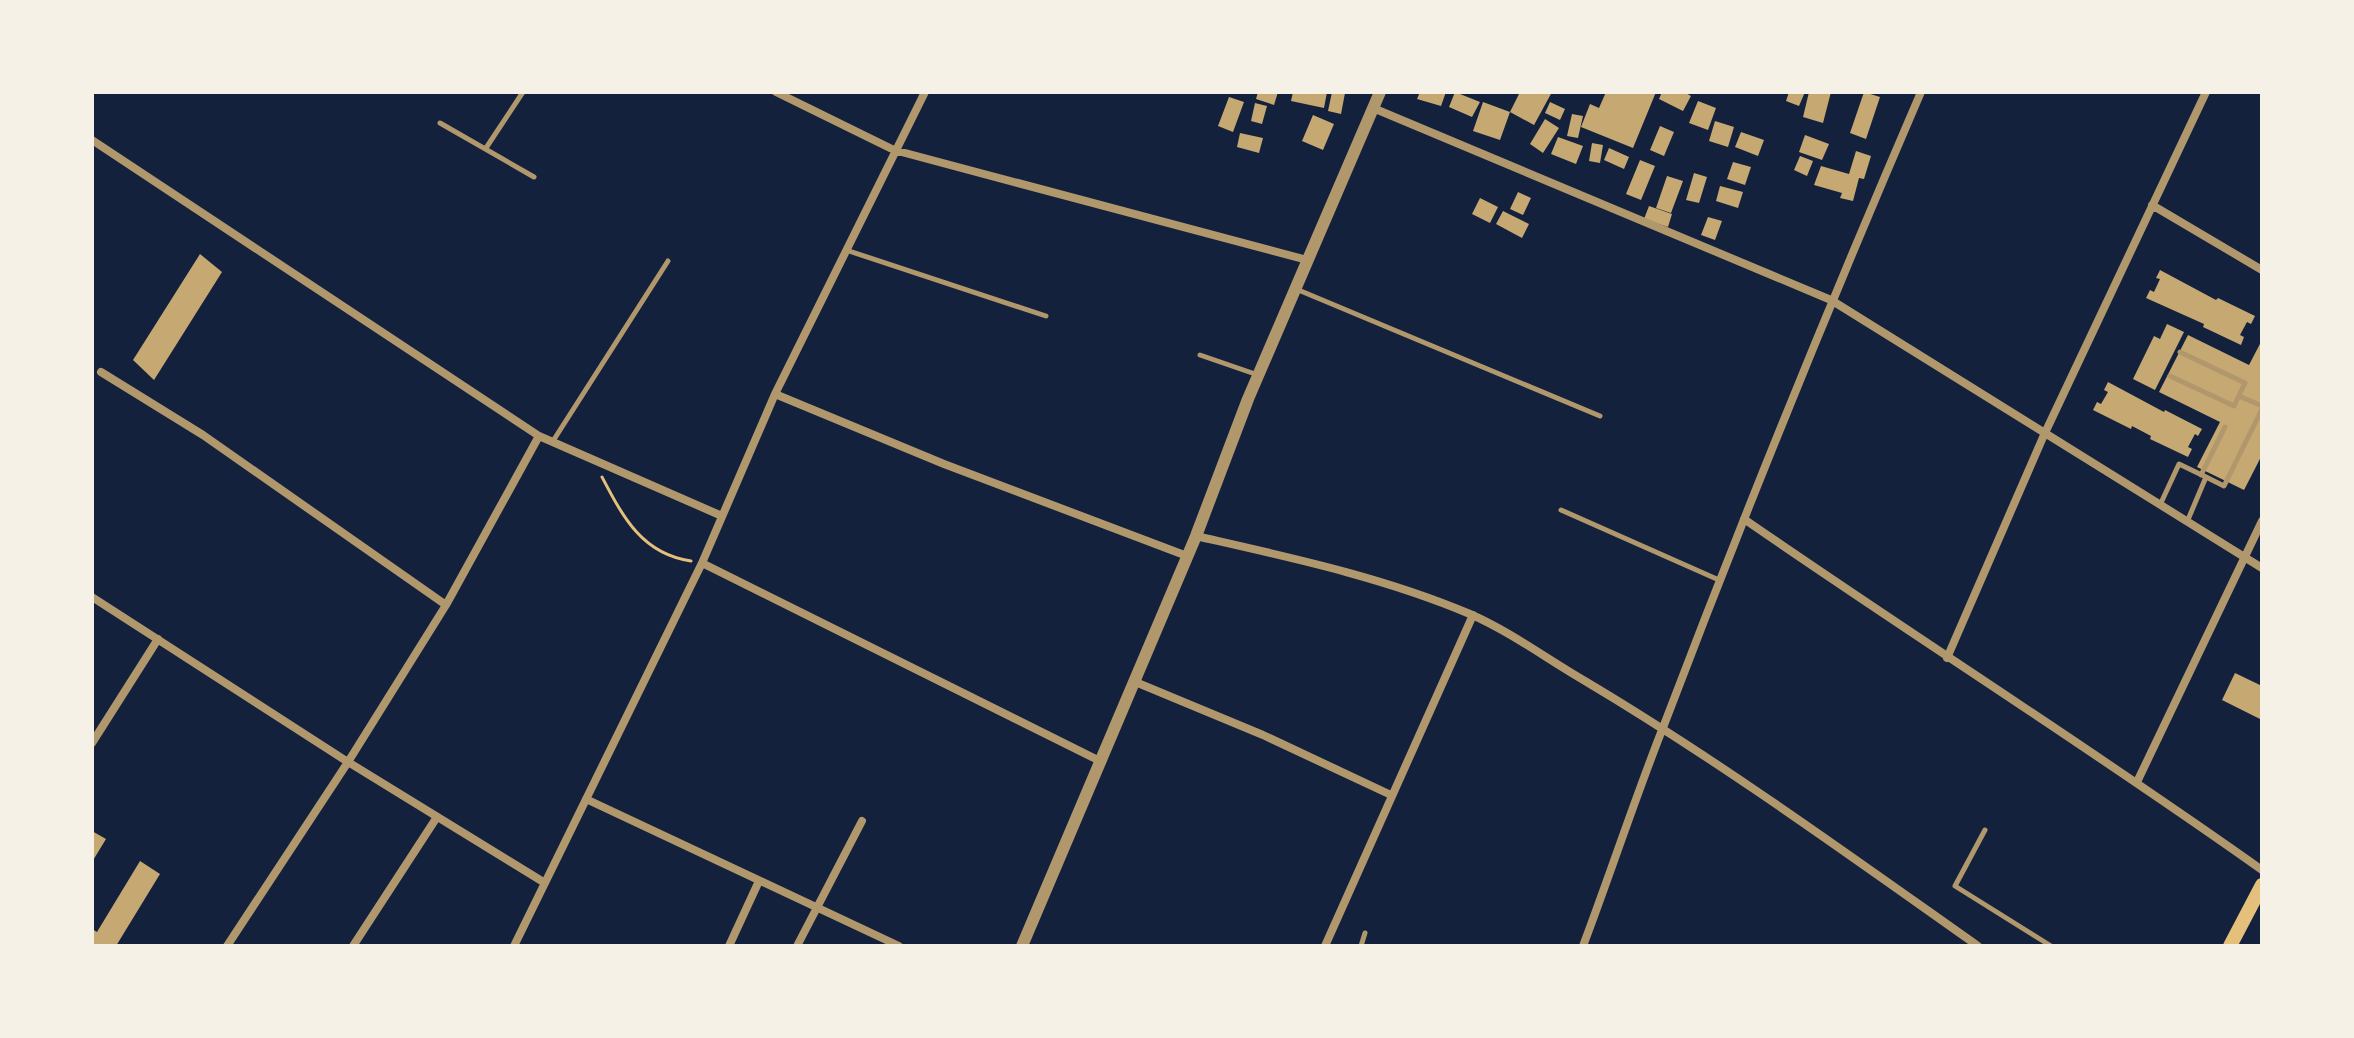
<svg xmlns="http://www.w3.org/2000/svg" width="2354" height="1038" font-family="'Source Sans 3',sans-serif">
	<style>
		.building { fill: #c6a872 }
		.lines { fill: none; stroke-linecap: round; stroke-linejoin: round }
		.path { stroke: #e5c07b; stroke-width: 3 }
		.service { stroke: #b1986c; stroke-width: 5 }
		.minor { stroke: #b1986c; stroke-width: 8 }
		.tertiary { stroke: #b1986c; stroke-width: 12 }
		.secondary { stroke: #e5c07b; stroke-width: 14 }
	</style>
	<rect width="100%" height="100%" fill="#14213d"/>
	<!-- building -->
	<path class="building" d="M1258 92H1278L1274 105 1256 99Z
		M1293 92H1327L1324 108 1291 101Z
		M1332 92 1345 93 1341 114 1328 111Z
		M1420 92H1446L1441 106 1417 99Z
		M1455 92 1480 102 1472 117 1449 107Z
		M1520 92H1552L1534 125 1510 112Z
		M1606 92H1656L1633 148 1581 127 1590 104 1599 108Z
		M1662 92H1684L1691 96 1683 111 1659 99Z
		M1789 92H1805L1799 106 1786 101Z
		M1809 92H1831L1823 123 1803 117Z
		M1864 92 1880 97 1866 139 1850 133Z
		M1229 97 1244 102 1233 132 1218 126Z
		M1698 101 1716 108 1708 130 1689 123Z
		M1483 102 1510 112 1500 140 1473 131Z
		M1550 102 1565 109 1560 120 1545 113Z
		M1255 103 1267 106 1262 124 1251 121Z
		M1572 114 1583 116 1578 138 1567 136Z
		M1313 115 1334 124 1323 150 1302 141Z
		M1545 119 1559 128 1543 153 1530 144Z
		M1715 121 1734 127 1728 147 1709 141Z
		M1660 126 1674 132 1664 156 1650 150Z
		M1741 132 1764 140 1758 156 1735 147Z
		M1240 133 1263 138 1259 153 1237 147Z
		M1805 135 1829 144 1822 160 1799 152Z
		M1558 137 1583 146 1576 164 1551 154Z
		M1592 143 1603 145 1600 163 1589 161Z
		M1609 148 1629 157 1624 169 1604 160Z
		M1856 151 1871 156 1864 179 1859 178 1853 201 1840 198 1842 193 1814 185 1821 166 1849 174Z
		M1800 156 1813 161 1807 176 1794 170Z
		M1640 160 1655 166 1641 200 1626 194Z
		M1733 162 1751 167 1745 185 1727 179Z
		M1694 173 1707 177 1699 203 1686 200Z
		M1667 176 1683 181 1671 213 1656 208Z
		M1720 186 1743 192 1738 208 1716 201Z
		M1518 192 1531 198 1523 215 1510 209Z
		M1480 198 1498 207 1490 223 1472 214Z
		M1649 206 1672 214 1668 227 1644 219Z
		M1503 211 1529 224 1522 238 1496 224Z
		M1708 217 1722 221 1715 240 1701 235Z
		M200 254 222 272 154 380 133 360Z
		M2160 270 2216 300 2218 298 2255 316 2251 324 2247 322 2240 335 2244 337 2241 345 2203 327 2204 324 2146 298 2150 290 2154 292 2160 279 2156 278Z
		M2167 324 2184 332 2155 390 2133 379 2154 336 2160 339Z
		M2188 335 2249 365 2262 340V455L2244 490 2197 467 2220 422 2159 392Z
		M2108 382 2164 412 2165 410 2202 429 2198 436 2195 434 2188 447 2192 449 2188 457 2150 439 2151 436 2132 426 2131 429 2093 410 2097 402 2101 404 2108 392 2104 390Z
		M2235 673 2262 686V720L2222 700Z
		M92 831 106 839 92 862Z
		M140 861 160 874 116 946H92V929L97 932Z"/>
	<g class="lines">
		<!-- path -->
		<path class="path" d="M602 477C623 517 642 554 691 561"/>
		<!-- service -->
		<path class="service" d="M440 123 534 177
			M486 148 523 92
			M846 250 1046 316
			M1296 289 1600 416
			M1200 355 1258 375
			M2170 376 2234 406 2245 383 2180 352
			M2239 396 2262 406
			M553 441 668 261
			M2201 475 2225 427
			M2160 505 2179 464 2206 477
			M1561 510 1719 580
			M2187 522 2206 477 2224 486 2262 409
			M1985 830 1955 886 2051 946
			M1361 946 1365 933"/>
		<!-- minor -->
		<path class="minor" d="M776 92 894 150 1307 260
			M1373 108 1831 300 2262 568
			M92 140 539 436 722 516
			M2152 205 2262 270
			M101 372 203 435 446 605
			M775 394 944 464 1187 556
			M1744 519C1916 638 2092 749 2262 870
			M1196 536C1288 557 1383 577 1470 614 1511 632 1547 659 1585 681 1721 762 1849 855 1978 946
			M702 563 1100 761
			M92 597 348 762 545 883
			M1947 658 2044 435 2206 92
			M1133 681 1263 735 1391 795
			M92 743 158 639
			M2137 782 2262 521
			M586 799 899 946
			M227 946 348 762 446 605 539 436
			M353 946 437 817
			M514 946 702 563 775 394 925 92
			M729 946 759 881
			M797 946 862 821
			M1325 946 1473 615
			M1583 946C1611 872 1635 798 1664 725 1745 512 1831 301 1921 92"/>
		<!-- tertiary -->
		<path class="tertiary" d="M1022 946 1196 536 1248 399 1380 92"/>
		<!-- secondary -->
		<path class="secondary" d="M2230 946 2262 885"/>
	</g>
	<!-- border -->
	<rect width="2354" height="1038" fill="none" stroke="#f6f1e7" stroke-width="188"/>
</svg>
